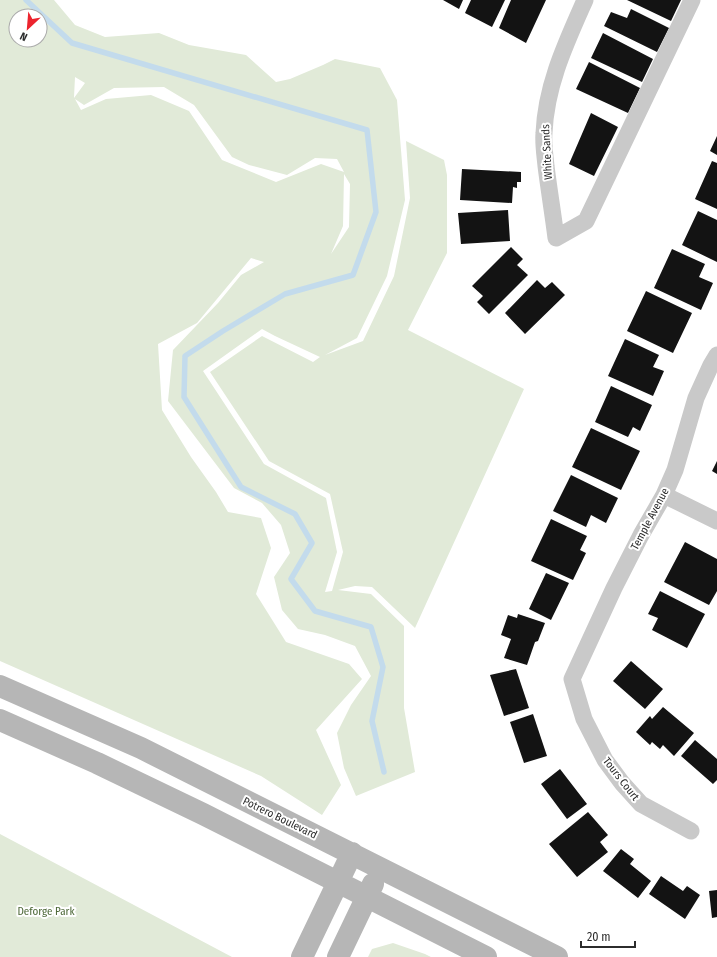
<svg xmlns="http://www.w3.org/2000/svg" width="717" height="957" font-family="'Fira Sans Condensed',sans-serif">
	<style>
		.green { fill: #e1ead8; fill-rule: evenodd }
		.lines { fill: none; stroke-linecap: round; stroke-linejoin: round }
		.stream { stroke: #c3dbec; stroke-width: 5.5 }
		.building { fill: #131313 }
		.street { stroke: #c9c9c9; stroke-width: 17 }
		.secondary { stroke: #b6b6b6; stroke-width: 22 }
		.labels { text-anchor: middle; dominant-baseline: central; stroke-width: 4; stroke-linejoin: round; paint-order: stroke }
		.street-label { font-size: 11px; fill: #2c2c2c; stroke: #fff }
		.park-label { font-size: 11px; fill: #4d6838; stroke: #fff }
	</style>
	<rect width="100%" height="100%" fill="#fff"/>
	<!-- green -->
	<path class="green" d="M0 0H54L75 25 105 37 159 33 189 45 246 55 276 82 290 79 323 65 335 59 380 68 397 100 405 200 387 276 357 338 325 355 363 341 394 276 410 198 406 141 444 160 447 175V253L408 330 524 389 415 628 372 587 355 586 338 590 371 594 404 626V708L415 772 356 796 344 768 337 733 351 705 371 676 355 646 325 635 298 629 282 610 274 577 290 553 281 525 262 503 234 488 168 401 173 350 218 303 241 275 264 262 251 258 197 323 158 344 162 410 191 457 216 492 228 512 261 518 271 548 256 594 286 642 349 664 362 679 316 730 341 785 322 815 261 776 0 661ZM16 16H40V40H16ZM75 77 85 83 74 98V97ZM164 87 194 105 232 157 249 165 287 175 315 158 337 159 344 172 321 164 276 182 222 160 189 111 151 95 106 99 81 110 75 99 84 105 114 88ZM344 174 350 184 349 227 331 254 343 226ZM262 329 275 336 320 357 313 362 262 336 210 372 269 461 330 494 343 552 332 591 325 592 337 552 326 498 264 464 203 371Z
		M0 834 232 957H0Z
		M393 943 425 954 431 957H368L372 949Z"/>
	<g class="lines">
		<!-- stream -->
		<path class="stream" d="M26 0 72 43 367 130 376 212 353 275 285 294 223 331 185 356 184 397 241 487 295 514 312 543 291 579 315 611 371 627 383 667 372 721 384 772"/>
	</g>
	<!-- building -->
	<path class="building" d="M443 0H463L459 9Z
		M471 0H505L492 27 465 13Z
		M511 0H546L526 43 499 28Z
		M627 0H681L671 21Z
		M631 9 669 28 657 52 604 26 611 12 627 18Z
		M603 33 653 59 642 82 591 58Z
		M589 62 640 88 628 113 576 89Z
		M591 113 618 127 594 176 569 164Z
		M717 136V155L710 151Z
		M712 161 717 163V209L695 199Z
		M462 169 521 172V182H517V188L513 187 512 203 460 200Z
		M508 210 510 241 461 244 458 213Z
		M698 211 717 220V262L682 245Z
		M511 247 523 259 517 265 528 275 489 314 477 302 483 296 472 286Z
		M672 249 705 264 699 277 713 283 701 310 654 288Z
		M537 280 545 288 552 282 565 295 525 334 505 313Z
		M646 291 692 313 673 353 627 331Z
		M625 339 659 355 653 367 664 371 653 396 608 376Z
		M611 386 652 405 640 431 633 427 628 437 595 422Z
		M591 428 640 451 621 490 572 467Z
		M717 461V474L712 471Z
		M571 475 618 498 606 523 591 515 586 527 553 511Z
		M551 519 587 536 580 550 586 553 573 580 531 561Z
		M685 542 717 559V591L709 605 664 582Z
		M546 573 569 583 551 620 529 609Z
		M660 591 705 614 687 648 652 630 658 618 648 614Z
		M518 614 545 623 538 641 535 642 527 665 504 658 511 639 501 635 508 615 517 618Z
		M631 661 663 689 645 709 613 681Z
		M516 669 529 708 504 716 490 675Z
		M663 707 694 733 674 756 663 745 660 749 652 742 650 745 636 732 650 716 652 719Z
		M533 714 547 756 524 763 510 722Z
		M695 740 717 759V780L713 784 681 756Z
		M560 769 587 804 567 819 541 784Z
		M588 812 608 835 600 842 608 852 577 877 549 844Z
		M621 849 634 859 630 864 651 881 638 898 603 871Z
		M661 876 683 891 687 886 700 895 685 919 649 894Z
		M717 890V917L712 918 709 891Z"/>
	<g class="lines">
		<!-- street -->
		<path class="street" d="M585 0C566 43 546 85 544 133 543 144 545 155 546 166 549 190 553 214 556 238L586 221 692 0
			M664 495 717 521
			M691 831 641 804 622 783 605 760 584 719 572 679 614 588 641 535 664 495 675 470 696 398 711 365 717 355"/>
		<!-- secondary -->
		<path class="secondary" d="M0 686 141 748 557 957
			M0 720 97 763 203 814 486 957
			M302 957 352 853
			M338 957 373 884"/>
	</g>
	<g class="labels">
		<!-- street labels -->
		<g class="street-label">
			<text transform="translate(547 152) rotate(-93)">White Sands</text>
			<text transform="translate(650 519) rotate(-62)">Temple Avenue</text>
			<text transform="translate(621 779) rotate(52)">Tours Court</text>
			<text transform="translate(280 818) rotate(26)">Potrero Boulevard</text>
		</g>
		<!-- park labels -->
		<g class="park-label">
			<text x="46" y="911">Deforge Park</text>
		</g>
	</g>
	<!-- north arrow -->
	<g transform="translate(28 28) rotate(206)"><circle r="19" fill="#ffffff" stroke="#ababab"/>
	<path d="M0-3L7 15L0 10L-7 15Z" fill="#ec242e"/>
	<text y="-6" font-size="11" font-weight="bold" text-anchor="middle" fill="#2c2c2c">N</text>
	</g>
	<!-- scale -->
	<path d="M581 941v6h54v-6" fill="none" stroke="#2c2c2c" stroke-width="2"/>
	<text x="587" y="941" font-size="12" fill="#2c2c2c" stroke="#ffffff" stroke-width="3" paint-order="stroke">20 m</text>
</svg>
